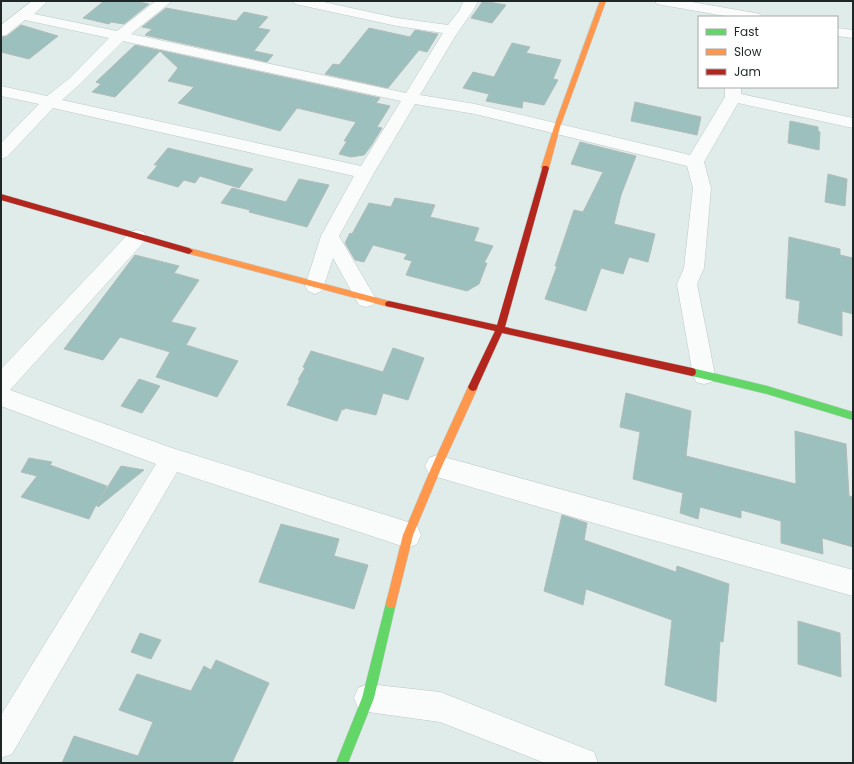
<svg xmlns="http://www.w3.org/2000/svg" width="854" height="764" font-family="Poppins,sans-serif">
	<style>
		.building { fill: #9cc0bd; stroke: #b1bbba }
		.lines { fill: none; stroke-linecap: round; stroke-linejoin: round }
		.street-casing { stroke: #bec8c6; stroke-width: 1 }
		.fast-casing { stroke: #bec8c6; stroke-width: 1 }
		.slow-casing { stroke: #bec8c6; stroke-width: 1 }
		.jam-casing { stroke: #bec8c6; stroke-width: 1 }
		.street { fill: #fafcfc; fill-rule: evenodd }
		.fast { fill: #63d668; fill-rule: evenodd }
		.slow { fill: #ff974d; fill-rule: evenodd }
		.jam { fill: #b3261e; fill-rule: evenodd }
	</style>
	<rect width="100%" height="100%" fill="#e0ecea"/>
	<!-- building -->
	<path class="building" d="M104 1H133L149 4 124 24 111 22 109 24 83 18Z
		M483 1 506 5 492 23 471 18Z
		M166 8 236 21 244 12 268 17 258 28 270 30 254 51 273 55 267 62 145 35 152 29 142 27Z
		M21 25 58 36 29 59 1 52V37L7 36Z
		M369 28 410 37 415 30 438 34 427 52 419 50 388 88 325 74 333 64 339 65Z
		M512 43 530 47 526 53 561 60 553 79 558 80 544 105 523 101 522 108 486 101 489 94 463 88 473 72 494 77Z
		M135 45 380 98 376 103 390 106 377 127 382 128 371 146 364 155 351 157 339 154 347 141H344L356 122 297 108 280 131 178 103 194 87 168 81 178 68 160 51 115 97 92 92 101 84 96 82Z
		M635 102 701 117 697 135 631 121Z
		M790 121 818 127V131L820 132 819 150 788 143Z
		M580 142 636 156 621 195 614 224 655 234 648 262 629 257 623 274 601 268 586 311 545 299 557 266H555L574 210 583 212 603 172 571 164Z
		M168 148 253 169 239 188 200 176 195 183 184 180 178 187 147 178 158 165H154Z
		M828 174 847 179 845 206 825 202Z
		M299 179 329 185 307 227 249 212 250 210 221 203 232 188 286 202Z
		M395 198 435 205 430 217 479 228 474 241 493 246 484 263H487L479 284 467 291 406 275 412 261 404 259 407 254 373 245 364 262 355 260 345 243 350 233 352 234 369 203 391 207Z
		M789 237 840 249V255L853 258V314L842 311V336L798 323 800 301 786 298Z
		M135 255 179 266 174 273 199 280 171 322 196 328 186 345 238 361 217 397 156 377 170 352 120 337 103 360 64 349Z
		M393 348 424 358 408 400 383 393 376 415 345 408 344 410 342 409 337 421 287 405 300 380H298L305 368 303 367 311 351 383 372Z
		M139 379 160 386 142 413 121 406Z
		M626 393 691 411 686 456 796 484 795 431 846 444 849 496 853 497V547L822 538 823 554 781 543V521L741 510V518L700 507 698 519 680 513 683 493 633 479 640 432 620 427Z
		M29 458 52 462 50 465 107 486 98 502 121 466 144 470 98 507 96 505 89 519 21 497 37 476 21 472Z
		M562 515 587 523 584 540 676 572 677 566 729 584 723 642 720 641 716 702 665 685 672 620 586 589 583 605 544 591Z
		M281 524 339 539 334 556 368 565 354 609 259 582Z
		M798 621 840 633 841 677 798 664Z
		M140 633 161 640 151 659 131 652Z
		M216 660 269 683 232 763H62L74 736 138 756 153 722 119 710 137 674 191 691 204 666 211 670Z"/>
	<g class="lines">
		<defs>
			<path id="street" d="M32 1H48L34 14 117 31 156 1H172L131 34 406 93 443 33 397 26 300 5 295 4 293 1H319L397 18 448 25 459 11 464 1H478L474 9 456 35 420 95 475 104 690 155 725 97V87H741V94L853 118V128L738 103 704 162 711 188 704 268 697 284 715 375 712 382 704 384 696 382 693 375 677 284 684 268 693 188 687 166 475 114 415 104 374 173 339 236 376 299 373 305 366 307 359 305 333 258 322 291 315 294 308 291 305 286 321 236 354 176 53 108 7 157 1 159V143L39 104 1 96V86L47 96 70 78 109 38 25 20 6 35 1 36V25ZM123 41 401 101 361 166 62 100 80 84Z
				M655 1H686L755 13 760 14 762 17H731L662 5 657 4Z
				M837 28 853 30V38L837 36Z
				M137 230 144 232 146 237 144 242 10 390 172 448 408 522 417 526 421 535 417 544 408 548 177 472 12 754 1 758V715L156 464 1 406V369L130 232Z
				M437 455 853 570V596L628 533 437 477 429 474 425 466 429 458Z
				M368 684 440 692 594 752 598 763H545L440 722 368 712 358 708 354 698 358 688Z"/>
			<path id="fast" d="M692 368 767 386 853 412V420L767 394 692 376 689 375 688 372 689 369Z
				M391 598 395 599 396 603 374 698 348 763H336L362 698 386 603 387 599Z"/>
			<path id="slow" d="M600 1H606L560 127 549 168 547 170H543L541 168 554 127Z
				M189 248 389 301 393 304 389 307 186 253 185 251Z
				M473 383 476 384 478 387 442 466 413 535 395 607 391 608 387 607 386 603 403 535 432 466 468 387 470 384Z"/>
			<path id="jam" d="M543 166H547L549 168 505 327 692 368 695 369 696 372 695 375 692 376 502 333 476 390 473 391 470 390 468 387 495 331 386 306 385 304 386 302 389 301 497 325Z
				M1 194 189 248 193 251 189 254 1 200Z"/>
		</defs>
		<!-- street casing -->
		<use href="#street" class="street-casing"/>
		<!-- fast casing -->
		<use href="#fast" class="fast-casing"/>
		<!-- slow casing -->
		<use href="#slow" class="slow-casing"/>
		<!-- jam casing -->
		<use href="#jam" class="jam-casing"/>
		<!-- street -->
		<use href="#street" class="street"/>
		<!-- fast -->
		<use href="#fast" class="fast"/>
		<!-- slow -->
		<use href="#slow" class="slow"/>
		<!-- jam -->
		<use href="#jam" class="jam"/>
	</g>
	<!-- border -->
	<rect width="854" height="764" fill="none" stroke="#1e2726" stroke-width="4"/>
	<!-- legend -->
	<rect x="698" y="16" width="140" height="72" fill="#ffffff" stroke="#a5a9a8"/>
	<rect x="706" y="29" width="20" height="6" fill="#63d668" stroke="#a5a9a8"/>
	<text x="734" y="36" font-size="12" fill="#1e2726">Fast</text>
	<rect x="706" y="49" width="20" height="6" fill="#ff974d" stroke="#a5a9a8"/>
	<text x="734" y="56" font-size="12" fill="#1e2726">Slow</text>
	<rect x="706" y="69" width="20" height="6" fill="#b3261e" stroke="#a5a9a8"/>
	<text x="734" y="76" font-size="12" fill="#1e2726">Jam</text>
</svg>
